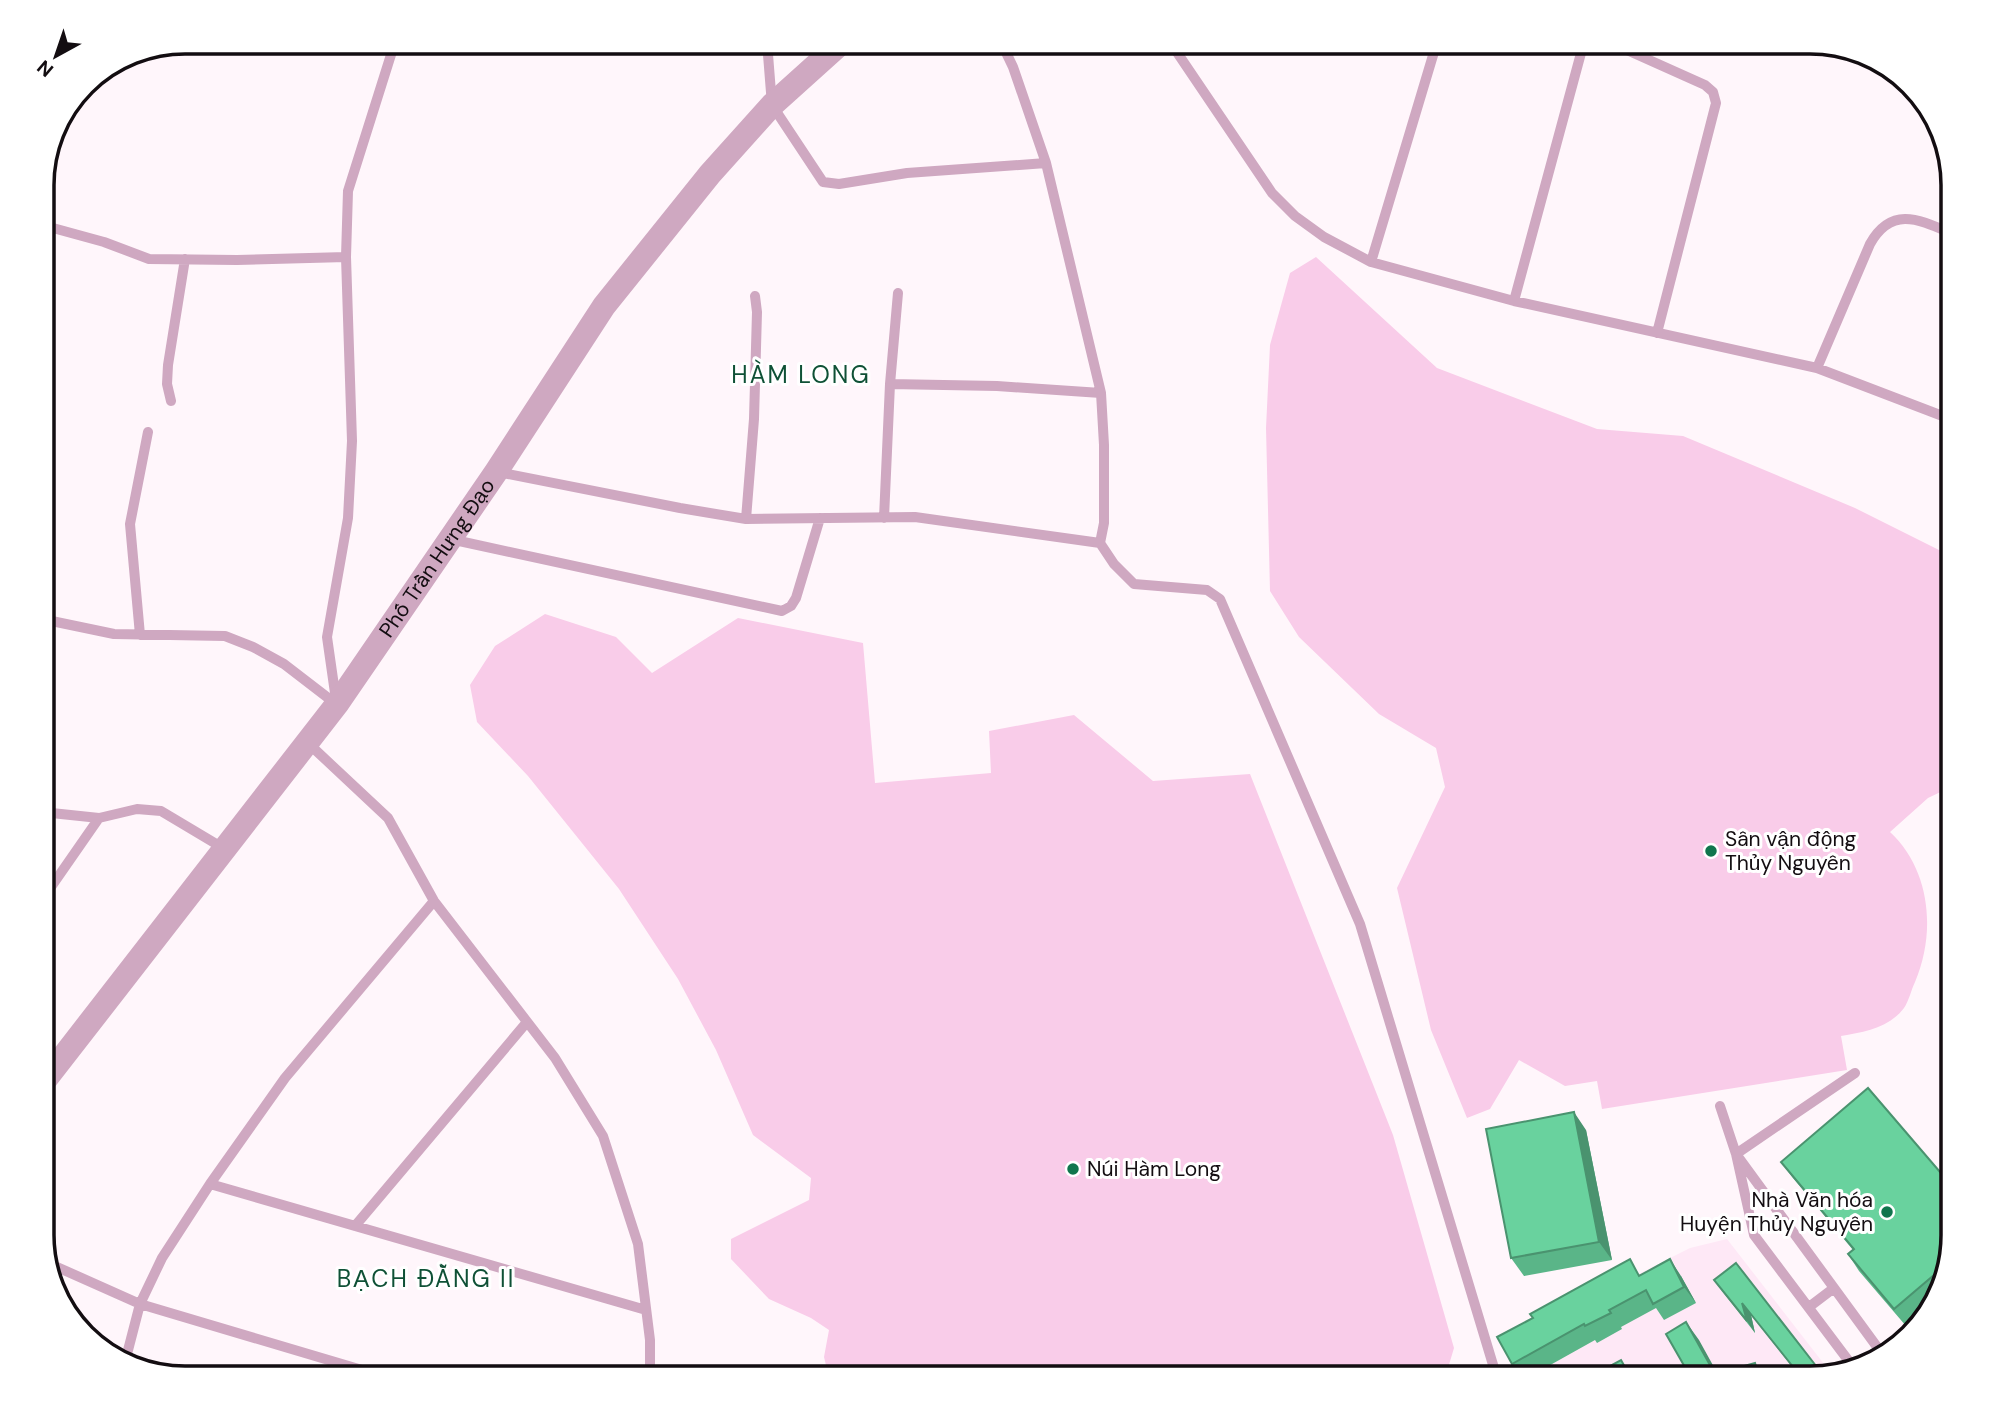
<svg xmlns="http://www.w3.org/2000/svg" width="1995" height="1420" font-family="'DM Sans',sans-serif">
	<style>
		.built { fill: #fee8f6 }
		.green { fill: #f9cce9 }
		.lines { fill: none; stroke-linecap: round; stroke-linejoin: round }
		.service { stroke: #cfa8c1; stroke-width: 10 }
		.tertiary { stroke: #cfa8c1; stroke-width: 24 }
		.wall { fill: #5ab588 }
		.shaded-wall { fill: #4a936f }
		.building { fill: #69d29e; stroke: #4a936f; stroke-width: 2 }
		.poi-dot { fill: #10754d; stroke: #fff; stroke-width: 2.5 }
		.labels { text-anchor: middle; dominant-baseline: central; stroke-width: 6; stroke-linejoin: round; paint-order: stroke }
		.street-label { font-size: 21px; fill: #130d11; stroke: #fff }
		.poi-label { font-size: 21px; fill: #130d11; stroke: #fff; text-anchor: start }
		.quarter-label { font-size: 24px; letter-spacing: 2px; fill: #0f5136; stroke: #fff }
		.rim { fill: none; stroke: #130d11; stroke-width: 3.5 }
	</style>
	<rect width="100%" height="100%" fill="#fff6fb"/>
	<!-- built -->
	<path class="built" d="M1727 1239 1831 1373 1810 1378H1517L1502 1343 1690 1248Z"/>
	<!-- green -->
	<path class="green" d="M1316 257 1437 368 1597 429 1683 436 1855 508 1941 551 1953 562V786L1928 798 1890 832C1931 870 1936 933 1915 982 1911 990 1909 1001 1904 1008 1889 1028 1864 1032 1841 1036L1847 1070 1602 1109 1597 1081 1565 1086 1519 1060 1490 1109 1467 1118 1431 1030 1397 888 1445 787 1436 748 1379 714 1299 637 1270 591 1266 428 1270 345 1290 273Z
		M545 614 616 637 652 673 738 618 863 643 875 783 991 773 989 731 1074 715 1153 781 1250 774 1393 1135 1454 1348 1445 1378H829L824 1357 829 1330 811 1318 769 1299 731 1259V1239L809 1200 811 1178 753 1135 716 1050 678 979 619 889 528 776 477 722 470 685 495 646Z"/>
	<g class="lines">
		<!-- service -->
		<path class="service" d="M767 42 772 105 823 182 839 184 907 173 1046 163
			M1001 42 1013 67 1046 163 1101 393 1104 445V523L1100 543 1114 564 1134 584 1207 590 1220 599 1360 924 1497 1378
			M1170 42 1272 193 1295 216 1324 237 1371 262 1514 301 1817 368 1953 420
			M1609 42 1705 85 1713 92 1716 103 1657 333
			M42 225 104 242 149 259 237 260 346 257
			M1371 262 1437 42
			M1514 301 1584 42
			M1817 368 1870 244C1892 205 1920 220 1953 234
			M890 384 997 386 1101 393
			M171 401 167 384 168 365 185 259
			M498 472 680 508 746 519 915 517 1100 543
			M884 518 890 384 898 293
			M746 519 754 419 757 312 755 296
			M450 539 782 611 791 606 796 598 820 518
			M42 619 114 634 225 636 253 647 284 664 336 704
			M140 635 130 524 148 432
			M336 700 327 637 348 518 352 441 346 257 348 191 395 42
			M309 744 388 818 434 901 555 1058 603 1136 638 1244 650 1340V1378
			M99 818 137 809 161 811 223 848
			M42 900 99 818 42 812
			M1855 1073 1736 1154 1883 1355
			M1720 1106 1736 1154 1754 1235 1854 1368
			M210 1184 646 1310
			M355 1226 527 1022
			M48 1263 140 1304 389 1378
			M1809 1307 1834 1288
			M126 1358 140 1304 162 1258 210 1184 285 1078 434 901"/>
		<!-- tertiary -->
		<path class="tertiary" id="s1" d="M42 1084 337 704 496 472 604 306 710 174 772 105 842 42"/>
	</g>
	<!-- wall -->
	<path class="wall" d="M1586 1130 1612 1260 1524 1276 1511 1258Z
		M1781 1162 1940 1172 1953 1235 1929 1306 1906 1326 1859 1271 1848 1254 1853 1250 1793 1178Z
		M1736 1263 1823 1375 1810 1378H1801L1751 1315 1755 1333 1723 1292 1714 1280Z
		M1641 1275 1681 1276 1696 1303 1664 1320 1656 1308 1621 1327 1622 1329 1597 1343 1595 1340 1527 1378H1522L1512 1364Z"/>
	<!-- shaded-wall -->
	<path class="shaded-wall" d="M1574 1112 1586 1130 1612 1260 1599 1242Z
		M1670 1259 1681 1276 1696 1303 1684 1287Z
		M1742 1303 1751 1315 1755 1333 1747 1321Z
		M1686 1322 1699 1340 1720 1378H1718Z
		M1755 1363 1766 1378H1759Z"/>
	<!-- building -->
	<path class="building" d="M1868 1088 1940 1172 1952 1161 1953 1162V1235L1941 1269 1894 1309 1848 1254 1854 1249 1781 1162Z
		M1574 1112 1599 1242 1511 1258 1486 1129Z
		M1630 1259 1639 1276 1670 1259 1684 1287 1653 1304 1646 1290 1609 1310 1611 1313 1585 1326 1584 1324 1512 1364 1497 1337 1533 1318 1530 1314Z
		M1736 1263 1820 1371 1812 1378H1802L1742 1303 1747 1321 1714 1280Z
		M1686 1322 1715 1374 1755 1363 1759 1378H1687L1690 1376 1666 1334Z
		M1621 1360 1631 1378H1605L1601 1371Z"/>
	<!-- markers -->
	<g class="poi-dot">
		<circle cx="1711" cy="851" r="7"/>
		<circle cx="1073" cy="1169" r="7"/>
		<circle cx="1887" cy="1212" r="7"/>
	</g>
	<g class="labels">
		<!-- street labels -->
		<g class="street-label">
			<text stroke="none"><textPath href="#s1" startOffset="658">Phố Trần Hưng Đạo</textPath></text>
		</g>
		<!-- poi labels -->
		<g class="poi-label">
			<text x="1725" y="839">Sân vận động<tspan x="1725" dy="24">Thủy Nguyên</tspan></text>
			<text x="1087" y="1169">Núi Hàm Long</text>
			<text x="1873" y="1200" text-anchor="end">Nhà Văn hóa<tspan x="1873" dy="24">Huyện Thủy Nguyên</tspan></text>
		</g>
		<!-- quarter labels -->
		<g class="quarter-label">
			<text x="801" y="374">HÀM LONG</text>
			<text x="426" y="1278">BẠCH ĐẰNG II</text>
		</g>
	</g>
	<!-- crop -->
	<path d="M0 0H1995V1420H0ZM185 54H1810A131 131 0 0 1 1941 185V1235A131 131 0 0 1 1810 1366H185A131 131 0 0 1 54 1235V185A131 131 0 0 1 185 54Z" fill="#fff" fill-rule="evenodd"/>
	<path class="rim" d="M185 54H1810A131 131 0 0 1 1941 185V1235A131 131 0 0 1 1810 1366H185A131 131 0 0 1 54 1235V185A131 131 0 0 1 185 54Z"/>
	<!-- north arrow -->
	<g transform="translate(56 56) rotate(220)" stroke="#ffffff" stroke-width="5" paint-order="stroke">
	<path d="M0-5L12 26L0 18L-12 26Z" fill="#130d11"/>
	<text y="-10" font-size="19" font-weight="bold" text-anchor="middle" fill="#130d11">N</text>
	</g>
</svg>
